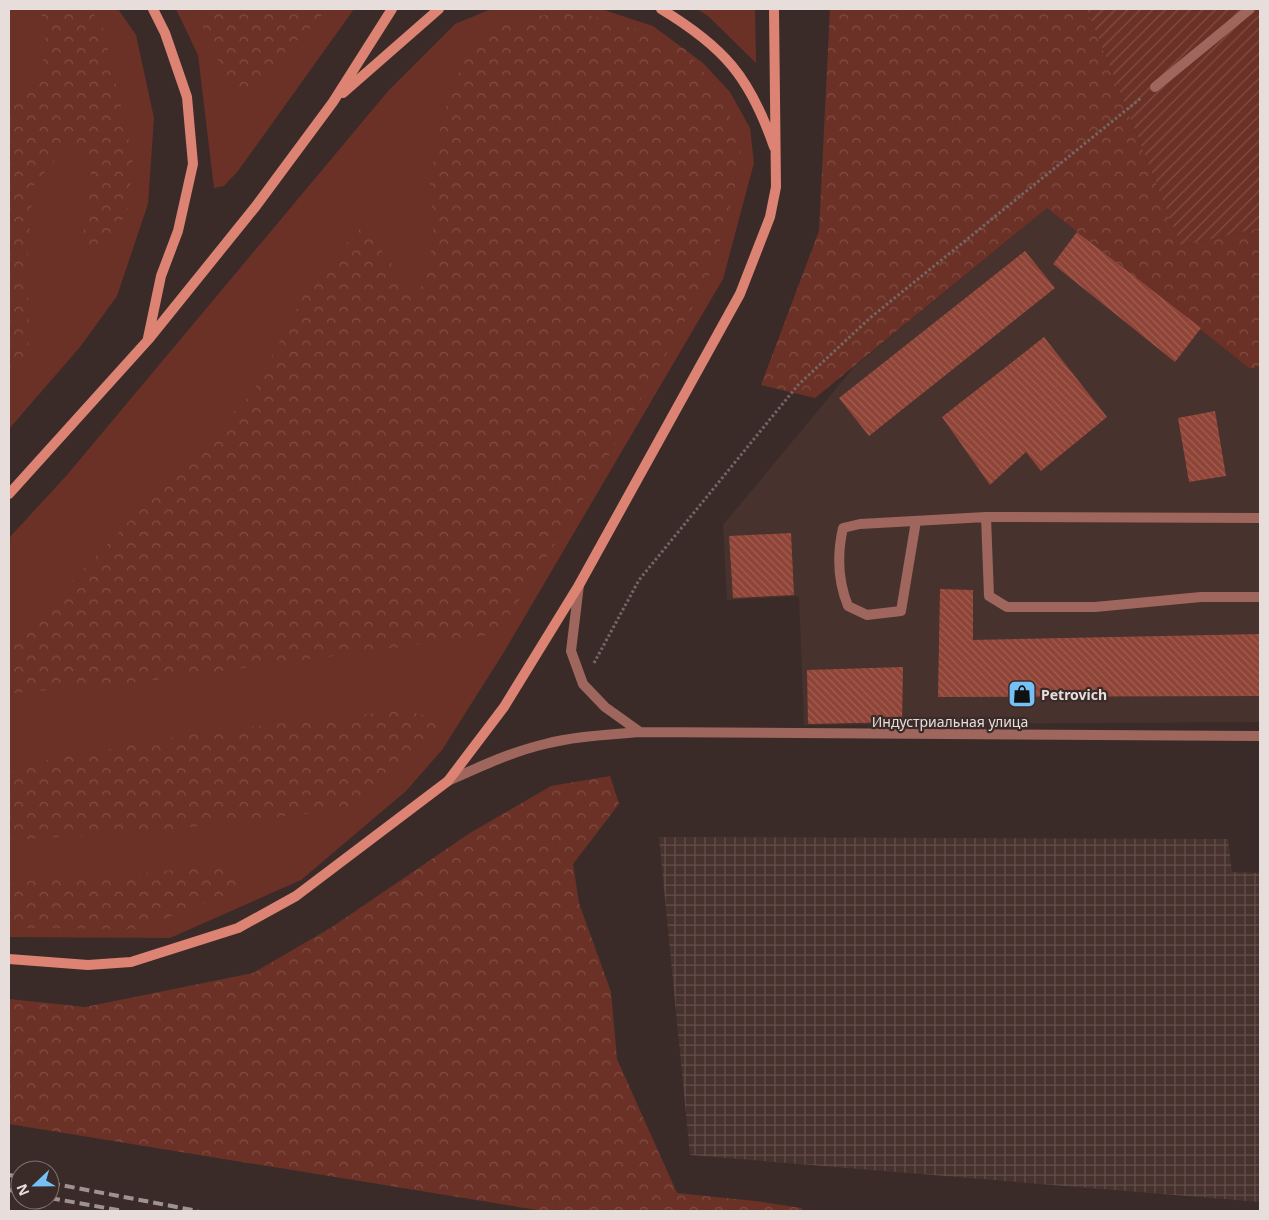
<svg xmlns="http://www.w3.org/2000/svg" width="1269" height="1220" font-family="'Noto Sans',sans-serif">
	<style>
		.built { fill: #47322e }
		.industrial { fill: url(#industrial-grid) }
		.green { fill: #6b3126 }
		.forest { fill: url(#forest-crowns) }
		.garden { fill: url(#garden-furrows) }
		.building { fill: url(#building-back-hatch) }
		.lines { fill: none; stroke-linecap: round; stroke-linejoin: round }
		.path { stroke: #756765; stroke-width: 3; stroke-dasharray: 2.5 2.5; stroke-linecap: butt }
		.lane { stroke: #9e665c; stroke-width: 10 }
		.street { stroke: #9e665c; stroke-width: 10 }
		.secondary { stroke: #dc8373; stroke-width: 10 }
		.rail { stroke: #9f9391; stroke-width: 4; stroke-dasharray: 10 5; stroke-linecap: butt }
		.labels { text-anchor: middle; dominant-baseline: central; stroke-width: 4.5; stroke-linejoin: round; paint-order: stroke }
		.poi-label { font-size: 14px; font-weight: bold; fill: #e7dddb; stroke: #3a2b29; text-anchor: start }
		.street-label { font-size: 14px; fill: #e7dddb; stroke: #3a2b29 }
	</style>
	<defs>
		<pattern id="industrial-grid" width="8" height="8" patternUnits="userSpaceOnUse" patternTransform="scale(1.25)"><rect width="8" height="8" fill="#47322e"/><path d="M0 4h8M4 0v8" fill="none" stroke="#624f4c"/></pattern>
		<pattern id="forest-crowns" width="20" height="18" patternUnits="userSpaceOnUse" patternTransform="scale(1.25)"><rect width="20" height="18" fill="#6b3126"/><path d="M2 6a3 3 0 1 1 6 0M12 15a3 3 0 1 1 6 0" fill="none" stroke="#804e45"/></pattern>
		<pattern id="garden-furrows" width="10" height="10" patternUnits="userSpaceOnUse" patternTransform="scale(1.25)"><rect width="10" height="10" fill="#6b3126"/><path d="M-1 1l2-2M0 10L10 0M9 11l2-2" fill="none" stroke="#804e45"/></pattern>
		<pattern id="building-back-hatch" width="6" height="6" patternUnits="userSpaceOnUse" patternTransform="scale(1.25)"><rect width="6" height="6" fill="#8f4437"/><path d="M-1 5l2 2M0 0l6 6M5-1l2 2" fill="none" stroke="#9f5f53"/></pattern>
	</defs>
	<rect width="100%" height="100%" fill="#3a2b29"/>
	<!-- built -->
	<path class="built" d="M1047 208 1250 369 1260 366V722L804 725 799 596 727 600 723 525 854 367Z"/>
	<!-- industrial -->
	<path class="industrial" d="M659 837 1228 839 1232 872 1260 873V1202L690 1155Z"/>
	<!-- green -->
	<path class="green" d="M9 9H118L136 35 154 118 148 204 117 296 80 347 9 429Z
		M176 9H354L238 171 224 186 214 188 198 55Z
		M491 9H601L653 26 703 63 730 92 750 128 754 163 723 279 504 652 442 750 406 791 301 880 170 938 9 937V538L67 475 389 90 455 24Z
		M697 9H755L756 63 708 16Z"/>
	<!-- forest -->
	<path class="forest" d="M40 9H90L103 28 133 159 128 208 107 250 80 248 88 211 92 159 71 142 33 186 26 275 29 313 28 348 20 372H9V108L42 78 46 31Z
		M194 9H327C304 38 274 58 252 87L231 88Z
		M830 9H1087L1181 246 1260 228V366L1250 369 1047 208 815 398 761 385 819 231Z
		M571 10 629 27 685 49 718 90 742 143 733 198 708 280 595 480 498 634 124 684 13 693 10 646 253 392 312 280 362 227 396 269 417 304 434 240 430 180 442 119 468 48 505 23Z
		M403 710 446 721 357 808 145 832 9 840V767L204 732Z
		M610 776 619 804 573 864 579 903 611 992 617 1059 677 1193 755 1201 801 1208 804 1211H544L9 1124V999L85 1007 253 973 332 927 470 833 551 786Z
		M227 864 252 886 137 929 9 928V882L127 875Z"/>
	<!-- garden -->
	<path class="garden" d="M1087 9H1260V228L1181 246Z"/>
	<!-- building -->
	<path class="building" d="M1077 232 1201 328 1175 362 1053 264Z
		M1025 251 1055 288 869 436 839 398Z
		M1044 337 1107 417 1041 471 1026 452 990 485 942 417Z
		M1215 411 1226 476 1189 482 1178 418Z
		M791 533 794 595 733 598 729 536Z
		M940 589 973 590V640L1260 634V696L938 697Z
		M903 667 902 722 808 724 807 670Z"/>
	<g class="lines">
		<!-- path -->
		<path class="path" d="M594 663 639 580 798 385 870 318 1141 98"/>
		<!-- lane -->
		<path class="lane" d="M1260 518 986 517 989 596 1007 607H1095L1201 597H1260
			M916 521 901 611 867 615 848 606C838 581 837 554 843 528L860 524 986 517"/>
		<!-- street -->
		<path class="street" d="M1155 87 1250 9
			M579 585 571 651 583 684 605 707 640 732
			M448 781C479 767 511 752 545 744 576 736 608 735 640 732L1260 736"/>
		<!-- secondary -->
		<path class="secondary" d="M661 9C724 47 750 77 774 147
			M343 93 439 9
			M148 338 161 276 178 231 193 164 187 97 165 33 153 9
			M9 494 148 340 256 206 333 102 392 9
			M9 959 88 965 131 962 238 928 296 896 448 781 504 707 579 585 740 294 770 217 776 187 774 9"/>
		<!-- rail -->
		<path class="rail" d="M9 1175 20 1177
			M50 1183 198 1211
			M9 1190 20 1192
			M50 1198 123 1211"/>
	</g>
	<!-- icons -->
	<defs>
		<symbol id="shop-square" viewBox="-11 -11 22 22"><rect x="-9" y="-9" width="18" height="18" rx="4" fill="#75c0f6" stroke="#3a2b29"/><path d="M-5-2.5h2.3a2.7 3.5 0 0 1 5.4 0H5L5.5 6h-11ZM-1.5-2.5h3a1.5 2.3 0 0 0-3 0Z" fill="#111"/></symbol>
	</defs>
	<g fill-rule="evenodd">
		<use href="#shop-square" x="1006" y="678" width="32" height="32"/>
	</g>
	<g class="labels">
		<!-- poi labels -->
		<g class="poi-label">
			<text x="1041" y="694">Petrovich</text>
		</g>
		<!-- street labels -->
		<g class="street-label">
			<text x="950" y="721">Индустриальная улица</text>
		</g>
	</g>
	<!-- border -->
	<rect width="1269" height="1220" fill="none" stroke="#e7dddb" stroke-width="20"/>
	<!-- north arrow -->
	<g transform="translate(35 1185) rotate(248)"><circle r="24" fill="#3a2b29" stroke="#7f7270"/>
	<path d="M0-4L9 19L0 12L-9 19Z" fill="#75c0f6"/>
	<text y="-8" font-size="14" font-weight="bold" text-anchor="middle" fill="#e7dddb">N</text>
	</g>
</svg>
